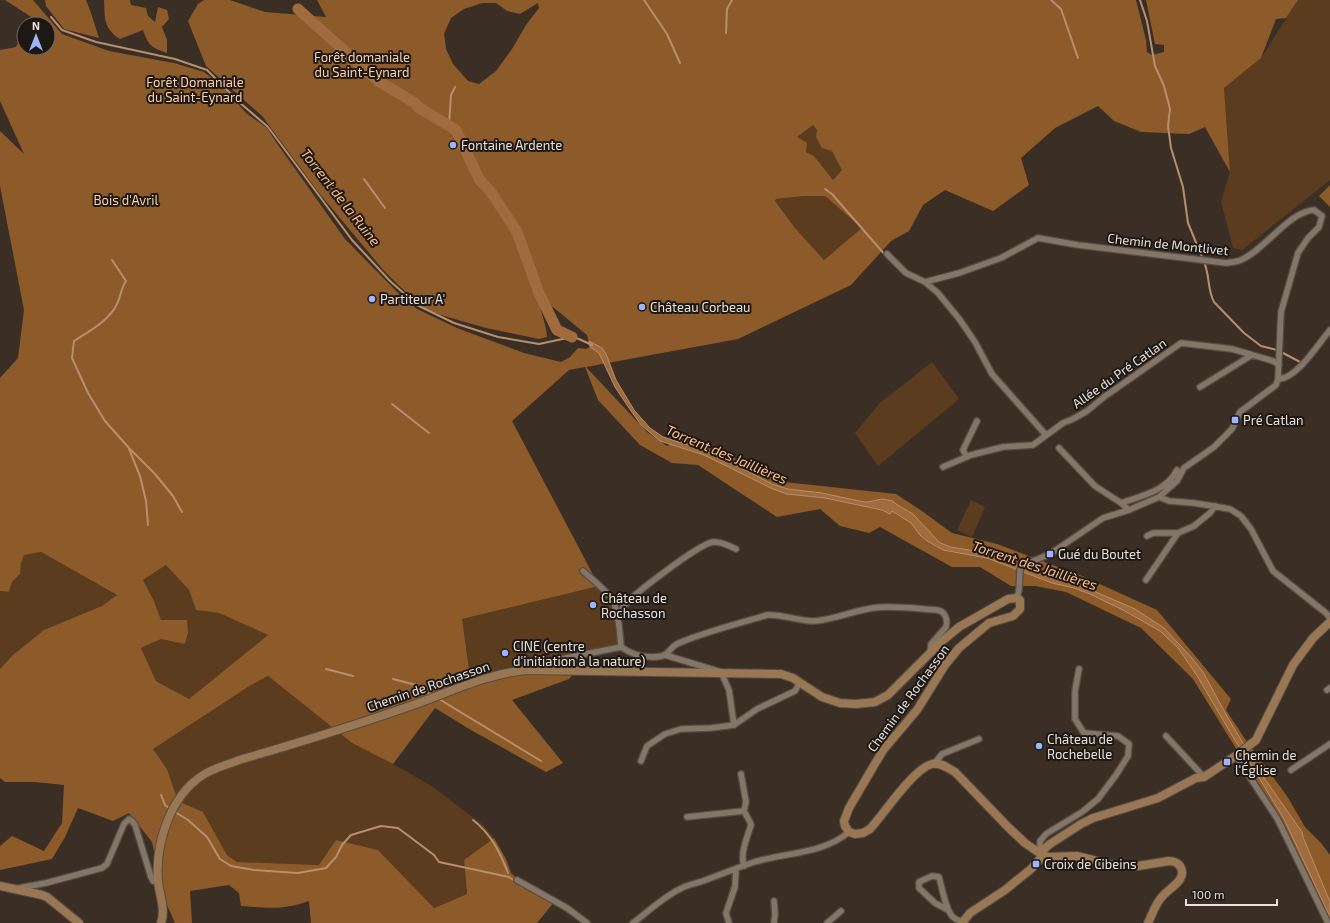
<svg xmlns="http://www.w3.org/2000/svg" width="1330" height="923" font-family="'Exo 2',sans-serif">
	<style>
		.green { fill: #5b3c1f }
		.forest { fill: #8d5a2a; fill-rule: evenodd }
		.water { fill: #a16c3d; stroke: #b78f6c }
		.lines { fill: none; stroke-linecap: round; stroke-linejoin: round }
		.stream { stroke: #b78f6c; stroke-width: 2 }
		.river { stroke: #a16c3d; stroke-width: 11 }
		.street-casing { stroke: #564c43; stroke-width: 8 }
		.secondary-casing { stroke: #564c43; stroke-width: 10 }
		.street { stroke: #847569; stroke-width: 5.5 }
		.secondary { stroke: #997654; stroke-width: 8 }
		.poi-dot { fill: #9eb4fd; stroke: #1e1814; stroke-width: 1.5 }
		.labels { text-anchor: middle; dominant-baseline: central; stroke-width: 4; stroke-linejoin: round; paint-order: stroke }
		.park-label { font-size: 13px; fill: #ffd0aa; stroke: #1e1814 }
		.poi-label { font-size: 13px; fill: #eae1db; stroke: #1e1814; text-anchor: start }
		.street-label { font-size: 13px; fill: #eae1db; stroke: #1e1814 }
		.water-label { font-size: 14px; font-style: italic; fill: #fcbe8b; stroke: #1e1814 }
	</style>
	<rect width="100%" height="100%" fill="#3b2f25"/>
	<!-- green -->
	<path class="green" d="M1298 0H1330V180L1242 250 1233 248 1221 202 1230 172 1224 88 1261 58Z
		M813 125 832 151 843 170 833 180 814 156 806 152 796 137Z
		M804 196H825L863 228 824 260 795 228 775 201 776 199Z
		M932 362 959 399 878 466 855 433 880 403Z
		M971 500 985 507 972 537 957 530Z
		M41 552 117 595 102 606 0 669V591L9 592 12 582 20 574 21 563 24 555Z
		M166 565 189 590 196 610 219 613 268 635 189 699 156 681 141 648 161 639 185 644 188 633 161 620 154 601 143 580Z
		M599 586 614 603 621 647 577 655 532 669 471 683 462 619Z
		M268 676 352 743 393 764 430 785 483 825 494 838 464 860 467 894 433 908 378 850 336 840 320 865 237 862 227 855 203 812 178 801 167 769 152 749 251 685Z"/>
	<!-- forest -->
	<path class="forest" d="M5 0H33L62 34 109 51 174 63 204 72 224 88 246 113 267 128 278 145 345 239 403 298 417 309 457 328 524 353 561 362 570 357 578 348 586 349 590 347 587 335 548 303 541 289C536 309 546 318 547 337L539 339 486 328 444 316 426 309 414 300 385 272 319 193 262 116 206 66 188 21 198 4 204 0H230L265 12 326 17 317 0H1136L1146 40 1147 52 1152 55 1164 52V45L1155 44 1146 0H1298L1286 18 1276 19 1261 58 1224 88 1230 172 1205 127 1189 134 1141 132 1114 121 1098 106 1055 128 1021 158 1029 185 993 211 945 190 923 205 909 231 891 241 851 285 738 339 586 367 647 432 667 446 689 434 711 447 784 482 896 494 922 511 952 533 997 544 1082 576 1157 610 1231 699 1226 710 1245 739 1287 796 1305 827 1321 843 1330 855V921L1281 818 1237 750 1193 679 1141 628 1066 592 1035 586H1011L980 567H952L880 527 869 533 840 526 820 509 777 517 698 465 672 463 640 445 598 400 585 367 569 370 512 421 599 586 462 619 471 683 497 675 577 670 569 679 512 700 563 763 546 772 471 730 435 708 393 764 352 743 268 676 251 685 153 749 167 769 178 801 203 812 227 855 237 862 319 865 336 840 378 850 434 908 467 894 464 860 494 838 506 859 511 873 522 883 555 901 537 923H311L309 901C284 910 267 908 241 906L239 893 229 885 190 891 192 923H175L164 898 161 881 152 842 129 813 113 821 78 808 65 837 52 859 0 870V846L12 836 44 851 62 823 64 785 35 782H5L0 778V669L13 655 44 630 102 606 117 595 41 552 24 555 21 563 20 574 12 582 9 592 0 591V378L18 358 24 310 0 186V131L24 154 0 101V50L16 47 24 28V48H48V24H42ZM482 3H496L507 11 520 14 538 3 539 8 526 25 512 49 496 71 479 84 468 81 453 64 446 49 444 34 451 18 464 9ZM813 125 817 130 816 137 822 148 832 151 842 170 833 180 814 156 806 152 807 143 797 137ZM804 196H825L862 228 824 260 795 228 775 201 776 199ZM166 565 189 590 196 610 219 613 268 635 189 699 156 681 141 648 161 639 185 644 188 633 187 620H161L154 601 143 580Z
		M45 0H86L91 13 99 38 64 29 46 6Z
		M104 0H130L131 5 146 8 148 16 155 22 158 7 167 10 169 19 162 27 167 40V53C152 48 148 45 143 30L120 39C103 28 105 18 104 0Z
		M1330 185V207L1319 196Z"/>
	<!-- water -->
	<path class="water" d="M589 341 602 348 606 354 616 380 634 410 650 428 663 437 704 450 726 460 772 484 788 489 822 493 864 502H868L882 499 893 501 896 504 913 514 940 543 951 547 986 553 1038 572 1063 580 1083 584 1098 593 1135 609 1164 628 1191 657 1203 672 1228 718 1262 775 1302 832 1303 837 1330 902V917L1284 819 1247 758 1236 742 1196 674 1178 648 1160 631 1123 610 1090 594 1074 588 1052 583 987 558 943 550 927 541 920 535 911 523 892 511 890 514 882 510 825 498 787 494 773 489 704 455 660 441 641 425 629 408 615 387 599 353 590 347Z"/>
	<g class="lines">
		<!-- stream -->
		<path class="stream" d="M644 0 667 34 680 63
			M1051 0 1061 9 1078 58
			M1140 0 1147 21 1155 66 1164 86 1170 109 1168 126 1171 148 1183 187 1188 223 1202 257
			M51 17 62 30 96 42 175 59 207 70 239 102 268 127 352 240 390 281 417 305 454 323 498 337 539 344 572 337 579 339 592 345
			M726 33 727 9 732 0
			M449 125 451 95 455 87
			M364 179 385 208
			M825 189 832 194 886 256
			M112 260 126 281C121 288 121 296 117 304 109 321 89 331 74 341L72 358 88 393 105 421 129 448 155 474 173 496 182 512
			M1204 262C1210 275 1207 289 1214 302L1244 333 1261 346 1277 350
			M1283 353 1302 363
			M392 404 429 433
			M129 449 140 476 146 501 148 525
			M326 669 353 676
			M393 679 416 685 422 691
			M416 689 433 695
			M439 699 541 761
			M161 795 165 805 169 808
			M175 812 188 820 207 837 220 859 231 866 254 870 298 873 326 868 336 857 342 845 351 835 381 826 398 828 434 855 439 862 509 877 521 885
			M473 820C491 834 500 852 508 873
			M728 900 733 883
			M560 907 569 913"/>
		<!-- river -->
		<path class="river" d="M298 9 378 81 415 103 418 107 456 130 479 179 491 192 517 232 539 293 557 330 572 337"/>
		<defs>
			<path id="street" d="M887 254 906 273 925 282 938 293 960 320 975 342 992 374 1046 435
				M925 282 959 273 1001 258 1038 238 1078 245 1226 263C1231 262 1237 262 1241 260 1266 249 1288 212 1314 210L1322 216 1319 227 1308 238 1298 253 1281 312 1278 379 1276 385 1240 412 1232 429 1214 447 1184 468 1177 481 1159 497 1129 510 1103 518 1050 554 1026 564 1022 566 1020 570 1019 590 1017 598
				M1278 379C1296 380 1319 343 1330 330
				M1200 387 1252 355
				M1059 448 1095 486 1121 503 1129 510
				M967 457 963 450 977 421
				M943 467 971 455 1003 447 1033 445 1063 423 1073 419 1087 411 1104 397 1181 343 1232 349 1273 361 1279 365
				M1159 497 1169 501 1194 503 1230 509 1241 516 1251 529 1273 571 1326 613 1330 618
				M1121 503C1141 496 1167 491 1177 470
				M1147 536 1153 533H1178
				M583 571C592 579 609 592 614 603 619 616 620 633 621 647
				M1146 580 1178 533 1194 526 1210 513 1215 506
				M618 618C619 615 621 611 623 607 632 595 699 544 713 542 721 541 730 546 736 549
				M665 655 721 672 729 690 734 725
				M532 669 546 662 621 647C633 655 648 659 662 656 669 654 672 645 679 643 707 631 738 624 767 615 783 614 797 621 813 621 833 620 852 611 873 608 893 605 916 609 937 610 945 611 948 619 946 627L931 644 930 653
				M1327 690 1330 688
				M1166 736 1204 777
				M1236 756 1278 820 1328 923
				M641 761 647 746 665 734 681 729 711 728 734 725 757 709 795 691 800 682
				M934 764 942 754 979 739
				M1291 770 1330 744
				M741 774 746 802 744 811 750 822 751 825C747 838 740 853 744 866
				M687 817 744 811
				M1040 853V841L1046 834 1082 812 1098 799 1116 775 1128 756 1129 744 1118 736 1084 733 1075 719V691L1079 669
				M517 880 567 908 587 923
				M19 888 46 883 102 868 107 864 124 824 129 819 132 821 135 825 151 877 153 881 158 882
				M946 909 935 903 919 888V882L932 876 939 877C942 888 946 911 953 917 956 920 961 921 964 923
				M633 923C648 912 663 897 680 889 686 885 693 884 700 882 717 876 734 869 751 863 784 852 822 855 849 832
				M729 923 726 913 735 887 736 869
				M774 923 775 914 774 901
				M827 923 841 911"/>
			<path id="secondary" d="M0 886 42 895 47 897 79 923
				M161 923C166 909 159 894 158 881 155 844 170 796 203 775 214 768 227 765 239 760 298 743 356 725 413 705 450 692 486 674 526 670L781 674 793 678 822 697 840 703 856 704 875 702 888 695 941 642 959 627 1008 599 1017 598 1020 600V609L1013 616 989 623 959 648 945 665 917 710 884 749 876 762 849 808 844 821 845 826 849 832 855 834 863 833 870 829C884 814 913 769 932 764 940 762 948 768 955 772L1009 828 1025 843 1041 854 1049 857 1077 856 1117 866H1138L1169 861C1174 861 1177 862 1180 866 1189 880 1167 889 1161 898 1155 905 1152 915 1148 923
				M962 923 970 913 1005 890 1031 869 1040 859 1043 850 1050 844 1081 824 1093 818 1158 798 1196 778 1204 777 1237 755 1256 740 1293 665 1313 638 1330 622"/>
		</defs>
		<!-- street casing -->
		<use href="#street" class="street-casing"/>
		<!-- secondary casing -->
		<use href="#secondary" class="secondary-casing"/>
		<!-- street -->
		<use href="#street" class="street"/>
		<!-- secondary -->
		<use href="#secondary" class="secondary"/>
	</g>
	<!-- markers -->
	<g class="poi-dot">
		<circle cx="453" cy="145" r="4"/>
		<circle cx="372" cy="299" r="4"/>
		<circle cx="642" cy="307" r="4"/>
		<rect x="1231" y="416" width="8" height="8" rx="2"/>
		<rect x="1046" y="550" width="8" height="8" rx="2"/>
		<circle cx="593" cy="605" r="4"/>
		<circle cx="505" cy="653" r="4"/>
		<circle cx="1039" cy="746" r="4"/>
		<rect x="1223" y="758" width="8" height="8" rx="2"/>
		<rect x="1032" y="860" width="8" height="8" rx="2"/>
	</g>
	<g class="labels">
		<!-- park labels -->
		<g class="park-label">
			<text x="362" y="57">Forêt domaniale<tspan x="362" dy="15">du Saint-Eynard</tspan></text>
			<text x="195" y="82">Forêt Domaniale<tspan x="195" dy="15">du Saint-Eynard</tspan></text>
			<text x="126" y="200">Bois d'Avril</text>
		</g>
		<!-- poi labels -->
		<g class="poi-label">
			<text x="461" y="145">Fontaine Ardente</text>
			<text x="380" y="299">Partiteur A'</text>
			<text x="650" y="307">Château Corbeau</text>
			<text x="1243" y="420">Pré Catlan</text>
			<text x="1058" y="554">Gué du Boutet</text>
			<text x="601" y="598">Château de<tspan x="601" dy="15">Rochasson</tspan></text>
			<text x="513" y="646">CINE (centre<tspan x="513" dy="15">d'initiation à la nature)</tspan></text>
			<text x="1047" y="739">Château de<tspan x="1047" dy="15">Rochebelle</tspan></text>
			<text x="1235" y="755">Chemin de<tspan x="1235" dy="15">l'Église</tspan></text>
			<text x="1044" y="864">Croix de Cibeins</text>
		</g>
		<!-- street labels -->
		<g class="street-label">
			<text transform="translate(1168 244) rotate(6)">Chemin de Montlivet</text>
			<text transform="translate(1119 373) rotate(-35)">Allée du Pré Catlan</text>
			<text transform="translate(428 686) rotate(-19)">Chemin de Rochasson</text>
			<text transform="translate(908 698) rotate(-54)">Chemin de Rochasson</text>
		</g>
		<!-- water labels -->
		<g class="water-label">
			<text transform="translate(341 197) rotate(52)">Torrent de la Ruine</text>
			<text transform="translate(727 454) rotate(23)">Torrent des Jaillières</text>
			<text transform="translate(1035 565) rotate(18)">Torrent des Jaillières</text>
		</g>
	</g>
	<!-- north arrow -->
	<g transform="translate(36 36)"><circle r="19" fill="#1e1814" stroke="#706864"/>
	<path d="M0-3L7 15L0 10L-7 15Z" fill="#9eb4fd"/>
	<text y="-6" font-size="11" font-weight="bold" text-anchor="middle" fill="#eae1db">N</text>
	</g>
	<!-- scale -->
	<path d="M1186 899v6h91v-6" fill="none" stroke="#eae1db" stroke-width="2"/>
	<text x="1192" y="899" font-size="12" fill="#eae1db" stroke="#1e1814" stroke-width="3" paint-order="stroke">100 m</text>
</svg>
